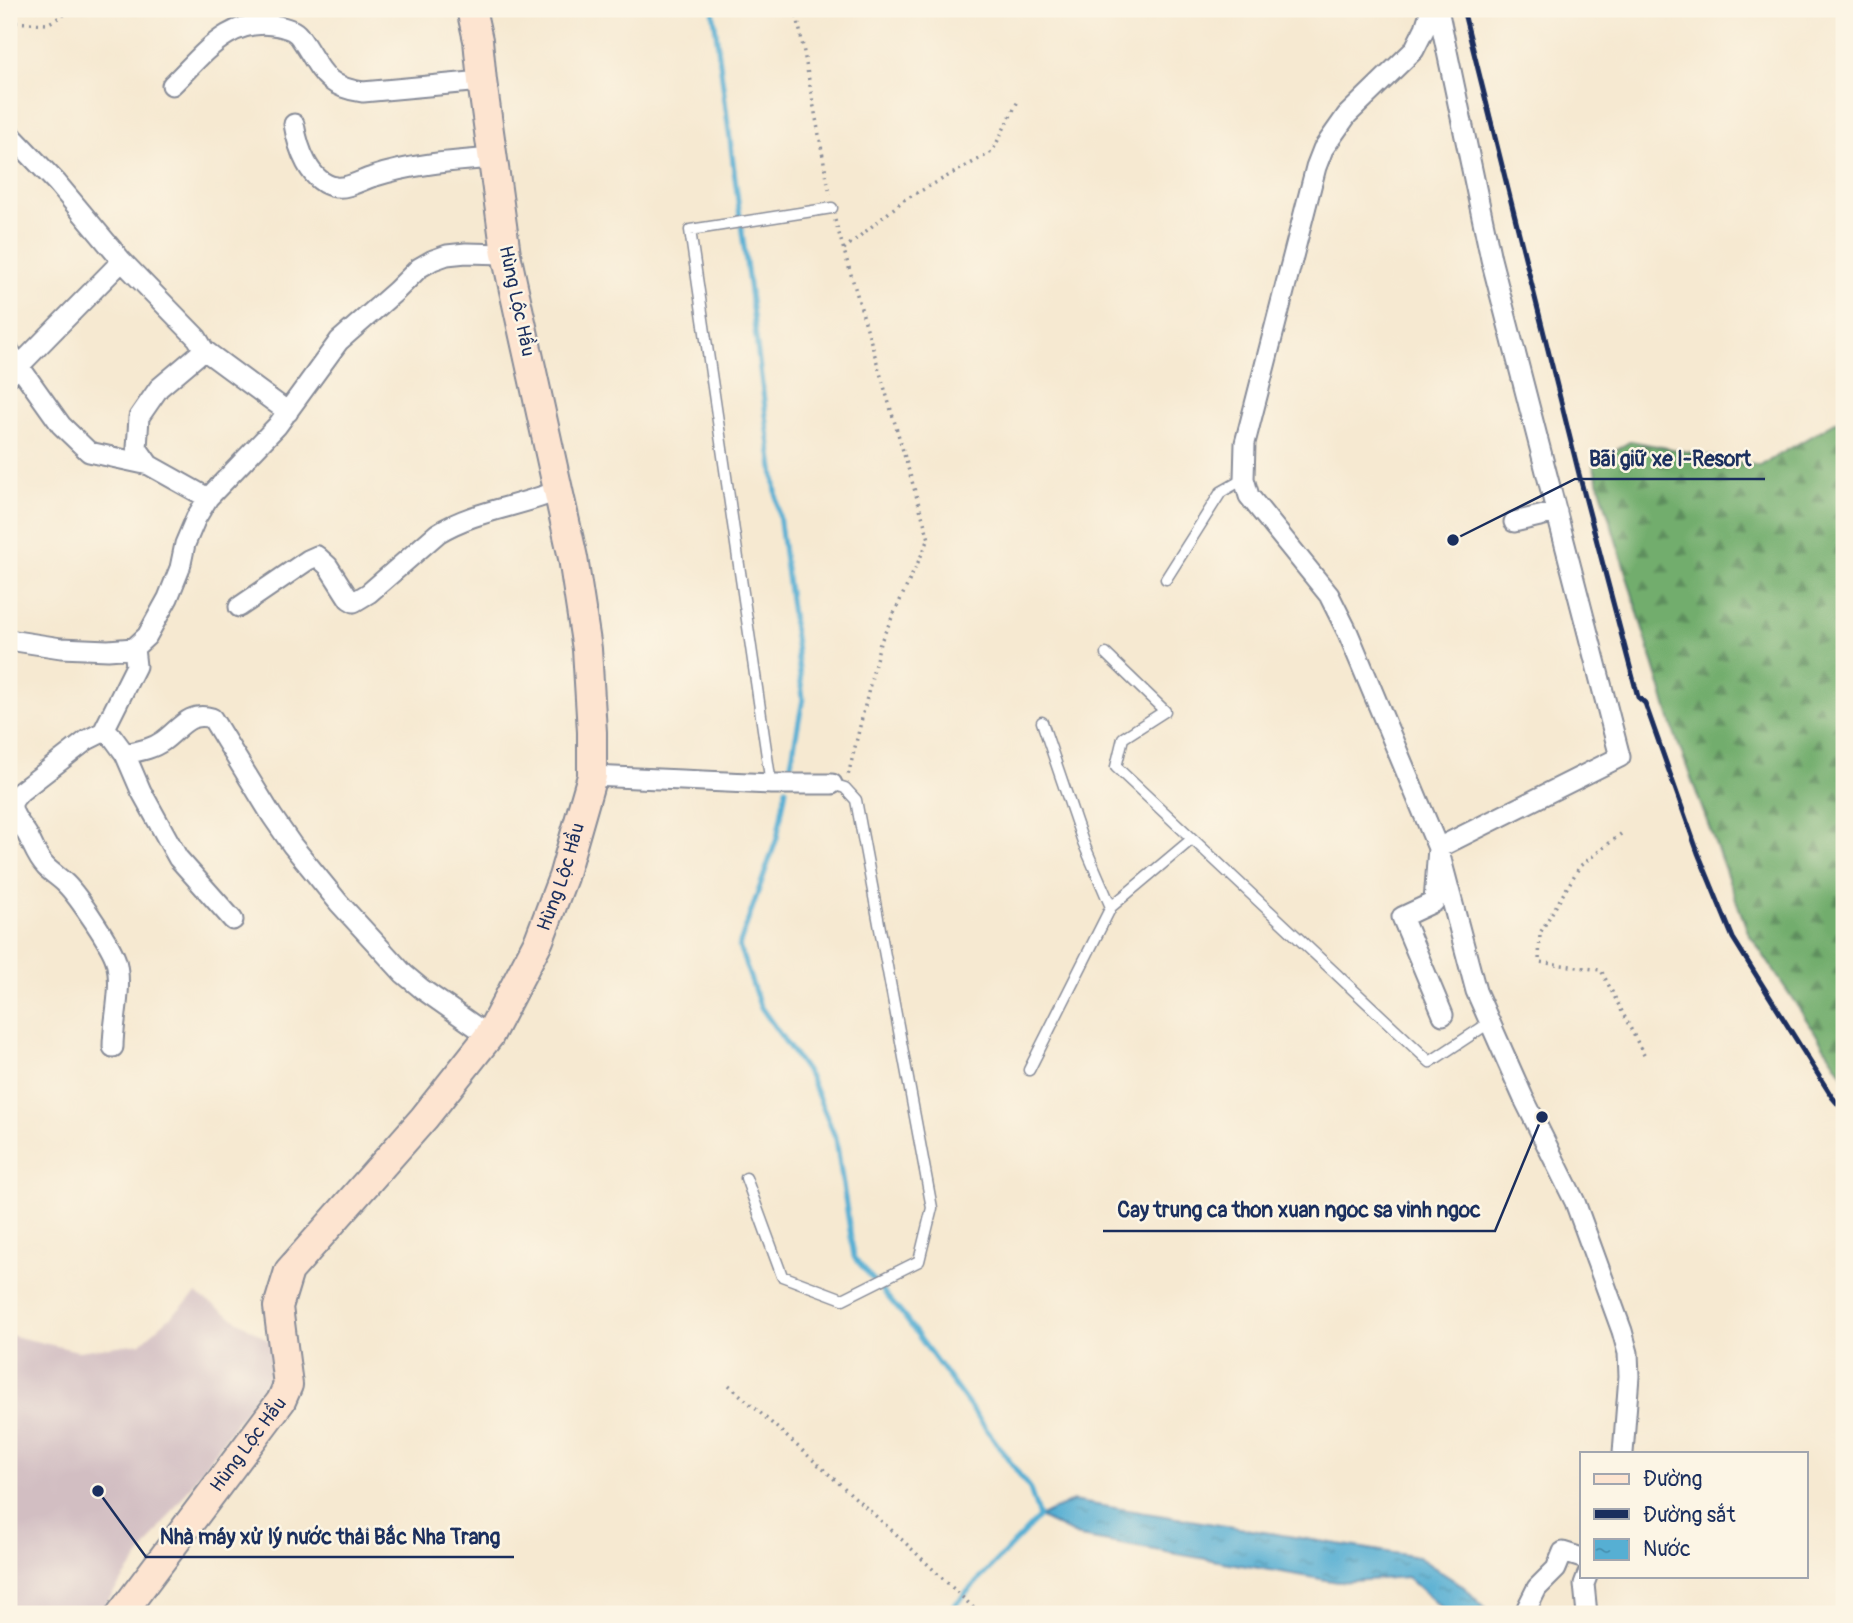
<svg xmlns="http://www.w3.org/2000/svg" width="1853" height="1623" font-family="Pangolin,sans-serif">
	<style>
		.industrial { fill: #d2bec2 }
		.forest { fill: url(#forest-firs); stroke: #466e66; stroke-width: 2 }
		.water { fill: url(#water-ripples); stroke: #386f98; stroke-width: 2 }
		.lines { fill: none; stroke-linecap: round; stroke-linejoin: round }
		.stream { stroke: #56afd3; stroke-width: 5 }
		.lane-casing { stroke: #888c98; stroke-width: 13 }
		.street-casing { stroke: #888c98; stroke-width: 23 }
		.secondary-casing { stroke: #888c98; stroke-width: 32 }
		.path { stroke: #888c98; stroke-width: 3.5; stroke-dasharray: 2 5; stroke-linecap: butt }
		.lane { stroke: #fff; stroke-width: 10 }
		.street { stroke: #fff; stroke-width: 19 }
		.secondary { stroke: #fde4d0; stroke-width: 28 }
		.rail { stroke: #1b2f5e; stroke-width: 5 }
		.labels { text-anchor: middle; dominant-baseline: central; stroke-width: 5; stroke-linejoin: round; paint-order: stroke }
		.street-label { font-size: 19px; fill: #1b2f5e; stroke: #fcf5e5 }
		.leader { fill: none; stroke: #1b2f5e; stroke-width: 2.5 }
		.callout-dot { fill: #1b2f5e; stroke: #fcf5e5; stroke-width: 2.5 }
		.callout-label { font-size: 21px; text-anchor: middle; font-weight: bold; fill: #1b2f5e; stroke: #fcf5e5; stroke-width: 5; stroke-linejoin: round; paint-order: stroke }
	</style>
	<defs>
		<pattern id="forest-firs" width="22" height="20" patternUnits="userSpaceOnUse" patternTransform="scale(1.75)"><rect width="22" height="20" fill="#72ad6d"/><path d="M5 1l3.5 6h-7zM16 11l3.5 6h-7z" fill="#5d8d5d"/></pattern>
		<pattern id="water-ripples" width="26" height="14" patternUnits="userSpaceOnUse" patternTransform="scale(1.75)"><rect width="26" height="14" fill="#56afd3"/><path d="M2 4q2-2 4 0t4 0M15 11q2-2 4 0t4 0" fill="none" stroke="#468fae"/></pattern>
	</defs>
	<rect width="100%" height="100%" fill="#fcf5e5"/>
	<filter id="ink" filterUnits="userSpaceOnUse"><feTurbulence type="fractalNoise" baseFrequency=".0143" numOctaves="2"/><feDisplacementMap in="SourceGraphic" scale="14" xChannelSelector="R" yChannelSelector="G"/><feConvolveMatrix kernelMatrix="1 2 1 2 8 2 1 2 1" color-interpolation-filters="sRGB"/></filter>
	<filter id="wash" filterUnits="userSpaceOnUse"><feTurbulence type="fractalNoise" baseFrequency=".00686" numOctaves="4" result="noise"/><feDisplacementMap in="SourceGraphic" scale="28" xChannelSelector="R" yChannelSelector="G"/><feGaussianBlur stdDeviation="1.57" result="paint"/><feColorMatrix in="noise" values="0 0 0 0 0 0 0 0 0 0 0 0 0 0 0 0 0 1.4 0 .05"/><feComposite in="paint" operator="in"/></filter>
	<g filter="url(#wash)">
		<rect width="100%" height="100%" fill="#f6e9d1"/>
		<!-- industrial -->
		<path class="industrial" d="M196 1294 270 1341 275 1369 98 1614H9V1335L78 1351 141 1343Z"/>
		<!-- forest -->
		<path class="forest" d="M1844 417V1076L1748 932 1674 732 1593 464 1631 441 1760 466Z"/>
		<!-- water -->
		<path class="water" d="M1072 1501 1418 1557 1464 1587 1491 1614H1449L1407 1577 1338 1582 1080 1537 1039 1517Z"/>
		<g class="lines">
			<!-- stream -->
			<path class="stream" d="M713 9 803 699 788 779
				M786 789 777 838 739 946 760 1006 810 1077 836 1139 854 1257 903 1315 1030 1489 1039 1517
				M946 1614 1039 1517"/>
		</g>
	</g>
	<g filter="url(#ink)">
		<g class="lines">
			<defs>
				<path id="lane" d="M1166 579 1221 492 1244 479
					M1106 654 1165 711 1123 738 1116 767 1430 1062 1489 1023
					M1042 722 1083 842 1111 907
					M771 784 690 230 832 208
					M1029 1070 1111 907 1192 839
					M746 1178 782 1276 843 1299 919 1261 932 1208 856 800 845 788 832 784"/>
				<path id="street" d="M1431 9 1425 28 1414 50 1347 115 1323 149 1316 167 1245 443 1244 479 1249 496 1329 595 1348 633 1438 848 1476 991 1523 1097 1575 1202 1622 1331 1628 1353 1629 1376 1623 1453
					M1438 9 1491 259 1620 757 1438 848 1434 902 1402 917 1443 1015
					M172 85C203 55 230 15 279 26 289 29 296 30 301 39 321 68 323 87 363 92L482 81
					M294 124C298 148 309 183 336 187 347 189 362 180 372 177 412 164 452 161 494 158
					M9 133 57 183 122 261 197 338 204 350 288 412
					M122 261 19 366 61 425 89 452 149 465 208 498
					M9 351 19 366 9 376
					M149 465 137 448 139 417 159 388 204 350
					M1514 522 1557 512
					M239 607 308 560 317 556 328 566 349 599 354 602 369 593 438 533C475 510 520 507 559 490
					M9 640 61 648 108 650 134 648 147 636 168 598 180 568 185 544 196 518 208 498 277 426 339 341 396 291 419 268 433 260 447 255 466 253 506 254
					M103 732 136 666 134 648
					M125 754C139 751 152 749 163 741 180 729 188 711 212 718L272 816 292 845 339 903 404 974 422 989 489 1036
					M592 776 771 784H832
					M113 1047C113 1019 123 988 116 961 112 946 78 896 66 884 60 878 52 873 46 867 37 858 33 845 27 834 22 826 12 816 12 806 12 800 17 796 20 792L87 740 103 732 111 735 125 754 141 791 178 858 233 920
					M1528 1614 1527 1608 1537 1588 1556 1569 1563 1552 1582 1558
					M1587 1614 1584 1584 1587 1576"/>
				<g id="secondary">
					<path id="s1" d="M121 1614 281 1401 288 1385 278 1307 289 1271 424 1118 489 1036 539 940 563 877 592 776V732L587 649 573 558 506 254 482 81 478 40 471 9"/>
				</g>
			</defs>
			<!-- lane casing -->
			<use href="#lane" class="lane-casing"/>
			<!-- street casing -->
			<use href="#street" class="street-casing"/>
			<!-- secondary casing -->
			<use href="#secondary" class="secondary-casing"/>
			<!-- path -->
			<path class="path" d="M796 9 830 195
				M9 22 47 24 75 9
				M835 220 929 539 880 643 848 776
				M844 249 904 200 992 152 1018 101
				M1621 834 1580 866 1540 933 1539 962 1601 970 1646 1059
				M729 1385 897 1535 980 1614"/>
			<!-- lane -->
			<use href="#lane" class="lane"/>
			<!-- street -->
			<use href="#street" class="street"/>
			<!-- secondary -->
			<use href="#secondary" class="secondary"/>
			<!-- rail -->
			<path class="rail" d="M1463 9 1579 474 1638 697 1645 703 1698 853 1733 938 1832 1097 1844 1111"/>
		</g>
	</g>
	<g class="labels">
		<!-- street labels -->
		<g class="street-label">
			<text transform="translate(517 301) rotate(78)">Hùng Lộc Hầu</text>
			<text stroke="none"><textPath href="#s1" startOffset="884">Hùng Lộc Hầu</textPath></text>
			<text stroke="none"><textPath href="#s1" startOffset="212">Hùng Lộc Hầu</textPath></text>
		</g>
	</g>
	<!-- callouts -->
	<path class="leader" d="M1453 540L1575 479H1765M1542 1117L1495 1231H1103M98 1491L146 1557H514"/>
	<g class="callout-dot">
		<circle cx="1453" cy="540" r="7"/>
		<circle cx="1542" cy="1117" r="7"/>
		<circle cx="98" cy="1491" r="7"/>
	</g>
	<g class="callout-label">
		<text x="1670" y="466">Bãi giữ xe I-Resort</text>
		<text x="1299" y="1217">Cay trung ca thon xuan ngoc sa vinh ngoc</text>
		<text x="330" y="1544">Nhà máy xử lý nước thải Bắc Nha Trang</text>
	</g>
	<!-- margin -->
	<rect width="1853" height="1623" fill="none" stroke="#fcf5e5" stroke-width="35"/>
	<!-- legend -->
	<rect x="1580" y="1452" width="228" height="126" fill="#fcf5e5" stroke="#a2a6af" stroke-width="2"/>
	<rect x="1594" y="1474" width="35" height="10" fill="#fde4d0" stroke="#a2a6af" stroke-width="2"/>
	<text x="1643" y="1486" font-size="21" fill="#1b2f5e">Đường</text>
	<rect x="1594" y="1509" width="35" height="10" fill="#1b2f5e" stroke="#a2a6af" stroke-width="2"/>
	<text x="1643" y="1522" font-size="21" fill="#1b2f5e">Đường sắt</text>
	<rect x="1594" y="1539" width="35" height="21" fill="url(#water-ripples)" stroke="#a2a6af" stroke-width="2"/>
	<text x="1643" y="1556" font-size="21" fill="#1b2f5e">Nước</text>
</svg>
